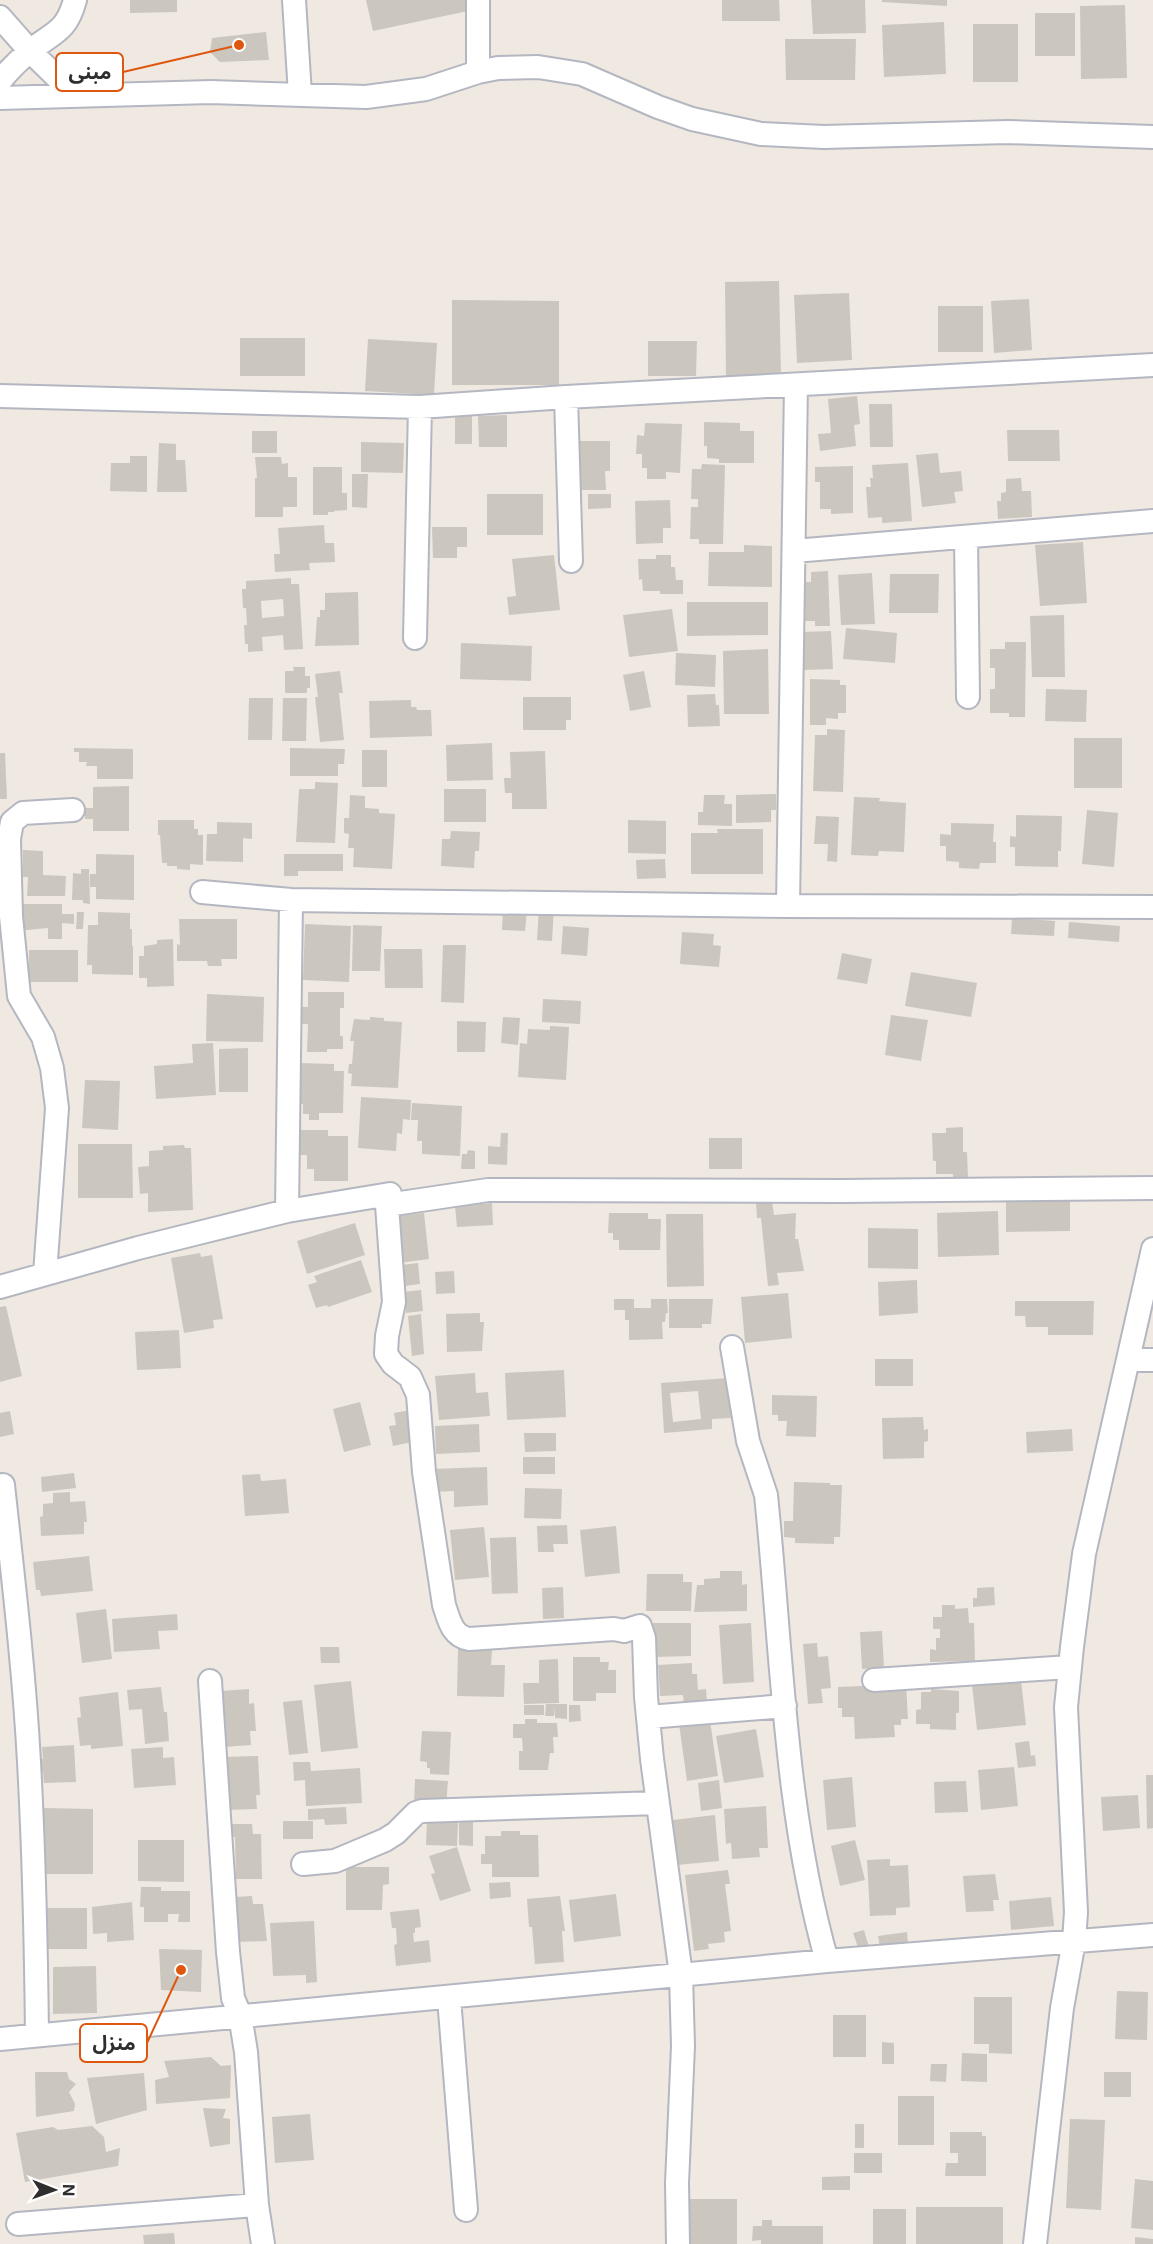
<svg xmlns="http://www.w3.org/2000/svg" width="1153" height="2244" font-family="Inter,'Noto Sans Arabic',sans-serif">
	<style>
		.building { fill: #cbc7bf; fill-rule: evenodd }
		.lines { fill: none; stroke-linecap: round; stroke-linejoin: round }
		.minor-casing { stroke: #b4b7c1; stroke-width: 26 }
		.minor { stroke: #fff; stroke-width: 22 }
		.leader { fill: none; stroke: #df570e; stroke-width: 2 }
		.callout-dot { fill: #df570e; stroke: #fff; stroke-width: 2 }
		.callout { fill: #fff; stroke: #df570e; stroke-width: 2 }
		.callout-label { font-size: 20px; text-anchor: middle; font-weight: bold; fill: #2e2e2e }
	</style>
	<rect width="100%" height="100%" fill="#efe9e1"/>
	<!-- building -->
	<path class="building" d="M130 0H177V12L130 13Z
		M366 0H466L468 11 373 31Z
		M722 0H779L780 21H722Z
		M811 0H865L866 33 813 34Z
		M882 0H947V6L882 2Z
		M1125 5 1127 78 1081 79 1080 6Z
		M1035 13H1075V56H1035Z
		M944 22 946 74 884 77 882 25Z
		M973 24H1018V82H973Z
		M266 32 269 60 220 62 210 52 212 38Z
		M785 39H856L855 80H786Z
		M779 281 781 375 726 378 725 282Z
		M849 293 852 360 797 363 794 295Z
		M1029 299 1032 350 994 353 991 301Z
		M452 300 559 301V385H452Z
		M938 306H983V352H938Z
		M240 338H305V376H240Z
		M368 339 437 343 434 395 365 391Z
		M648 341H697L696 376H648Z
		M857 396 860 424 854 425 856 446 820 451 818 434 831 433 828 399Z
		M869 404H892L893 447H870Z
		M507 415V447H479L478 416Z
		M455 416H472V444H455Z
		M704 422 740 423V431H754V463H719V459L707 458V446H704Z
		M645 423 682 424 680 473 666 472V479H647V468H642V454H636L637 435 644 436Z
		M1007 430H1059L1060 461H1008Z
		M252 431H277V453H252Z
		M570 441H610V471H605L606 490H570Z
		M361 442 404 443 403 473 361 472Z
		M159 443 176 444V460H185L187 492H157Z
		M938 453 940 473 961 471 963 491 954 492 956 503 922 507 916 455Z
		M130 456H147V492L110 491 111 463H130Z
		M255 457H281L282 464 288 463V477H297V507H283V517H255V478H257Z
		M908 463 912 521 882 523V517L868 518 866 487H871L870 478H873L872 465Z
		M702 464 725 465 723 544H699V539H690L691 507H698V499H691L692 469H701Z
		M853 466V513L831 514V509H820V482H815V467Z
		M313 467H342V493H347V510L334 511V512H328V515H313Z
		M352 474H368L367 508 352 507Z
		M1021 478 1022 491H1031L1032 517 998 519 997 501H1001V493L1006 492V479Z
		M487 494H543V535H487Z
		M588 494H611V508L588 509Z
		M670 500 671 528H663V543L636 544 635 501Z
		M324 525 325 543H334L335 562 309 563 310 570 275 572 274 554H280L278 528Z
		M432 527H467V547H457V558H433Z
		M1083 542 1087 603 1040 606 1035 545Z
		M744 545 772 546V587L708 586 709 552H744Z
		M554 555 560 610 509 615 507 597 516 596 512 559Z
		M656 555H671V567H675L676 580H683V594H660V591H643L642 579 639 580 638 559H656Z
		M828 571 830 626H815V621H802L800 582H811V572Z
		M872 573 875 624 841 625 838 575Z
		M890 574H939L938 613H889Z
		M291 578V584H299L303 649 284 650 283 635 262 637 263 651 248 652V644H245L244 625H247L246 608H243L242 589H246V581ZM283 599 284 616 262 618 261 601Z
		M358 592 359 645 315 646 317 617H320V610H325V593Z
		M687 602H768V635L687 636Z
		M672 609 678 651 629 657 623 615Z
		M1064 615 1065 677H1032L1030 616Z
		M846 628 897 633 895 663 843 659Z
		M831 631 833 669 803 670 801 632Z
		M1005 642H1026L1025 717H1009V713H990V689H995V668H990V649H1005Z
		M461 643 532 646 531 681 460 679Z
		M768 649 769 714H724L723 651Z
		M676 653 716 655 715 687 675 685Z
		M293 667H305V676H310V688H307V693H285V671H294Z
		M340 671 343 693H339L344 740 320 742 315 697H318L315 674Z
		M644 671 651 707 630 711 623 675Z
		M810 679 840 680V685H846V713H838V719L826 718V725H810Z
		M1046 689 1087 690 1086 722 1045 721Z
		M715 694 716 705H719L720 726 688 727 687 695Z
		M523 697H571V720H566V730H523Z
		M249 698H273L272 740H248Z
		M283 698H307L306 741H282Z
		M411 700V707H416L417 710H431L432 736 370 738 369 701Z
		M827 729 845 730 843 792 813 791 815 735H827Z
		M1074 738H1122V788H1074Z
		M492 743 493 780 447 781 446 745Z
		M74 748 133 749V779H97V766H86L87 762H79V752H74Z
		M290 748 345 749 344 764H338V776H290Z
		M362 750H387V787H362Z
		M545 751 547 809H512V793H505L504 778H511L510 752Z
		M0 753H5L7 799H0Z
		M315 782 338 783 335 843 296 842 299 789H315Z
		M129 786V831H93V819H85V808H93V787Z
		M444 789H486V822H444Z
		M776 794V810H771V822L736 823V795Z
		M350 795 365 796V808L379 809V813L395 814 392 869 353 867 354 848H348L349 834 344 833V818H349Z
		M704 795H725L724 804H732V826L698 825V812H703Z
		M854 797 880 798 879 801 906 803 904 852 879 851 878 856 851 855Z
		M1087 810 1118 813 1114 867 1082 864Z
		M1016 815 1062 816 1061 851H1058V867L1015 866V847H1010V836L1016 837Z
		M816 816 839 817 837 862 827 861 828 844H814Z
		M158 820H194V829H198V835H203V865L190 864V870L177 869V866H167V863H162L160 835H158Z
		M628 820 666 821V854L628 853Z
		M217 822 252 823V839L243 838V862L206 861 207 834H217Z
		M951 823 994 824 993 842H996V863H980L979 869 959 868V862L946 861V846H940V834L951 835Z
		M717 829H763V874H691V833H718Z
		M451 831 480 832 479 851H475L474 868 441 866 442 839H450Z
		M23 850 43 851V875L66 876 65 896H27L28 877H23Z
		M96 854 134 855V900L96 899V887H90V874H96Z
		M284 854H343V871H298V876H284Z
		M665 859 666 878 637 879 636 860Z
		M81 869H89L90 904 83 903V900H72L73 873 81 874Z
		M15 904H62V914H74V924L62 923V939H48V928L17 931Z
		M539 907 554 908 552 941 537 940Z
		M503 908 527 910 525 931 502 930Z
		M77 912H84L83 929H76Z
		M98 912 130 913V929H132V946H133V975L92 974V965H87L88 925H98Z
		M1012 918 1055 921 1054 936 1011 934Z
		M179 919H237V959H221L222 966H208L207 961H177V944L180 945Z
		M1069 922 1120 926 1119 942 1068 938Z
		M305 924 351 926 349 982 303 980Z
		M353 925 382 926 380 971H352Z
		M563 926 589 928 587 956 561 954Z
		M682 932 714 934 713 945 721 946 719 967 680 964Z
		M173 939 174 986 147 987V978H139V956H144V946L157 944V940Z
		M443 945H466L464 1003 441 1002Z
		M384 949H422L423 988H385Z
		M29 950H78V982H29Z
		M842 953 872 959 867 984 837 979Z
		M911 972 977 983 971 1017 905 1006Z
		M308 992H344V1008H340V1036H343V1049H327V1052H307L308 1024H301V1007H308Z
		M207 994 264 997 263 1042 206 1041Z
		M543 999 581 1001 580 1024 542 1022Z
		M891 1015 928 1020 921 1061 885 1055Z
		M370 1017 384 1018V1021L402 1022 398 1088 351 1086 352 1074 348 1073 349 1064H352L354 1041H350L354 1019 370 1020Z
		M503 1017 520 1018 518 1045 501 1043Z
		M457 1021 486 1022 485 1052H457Z
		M550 1026 569 1027 566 1080 518 1077 520 1043 527 1044 528 1029 550 1030Z
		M213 1043 216 1095 156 1099 154 1066 193 1063 192 1044Z
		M248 1048V1092H219V1049Z
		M300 1063 334 1064V1071H344L343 1113H319V1120H309V1114H303V1104H295Z
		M85 1080 120 1081 118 1130 82 1128Z
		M361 1097 411 1100 410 1120 403 1119 402 1134 397 1133 396 1151 358 1148Z
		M412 1103 462 1106 460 1156 422 1154V1141H417L418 1120H411Z
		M963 1127V1152H967L968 1178H953V1174H936V1161H933L932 1133H946V1128Z
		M300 1130H328V1136H348V1181H314V1169H307V1155H300Z
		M501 1133H508L507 1165 488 1164V1146L500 1147Z
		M709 1138H742V1169H709Z
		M78 1144H132L133 1198H78Z
		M184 1145 185 1148H191L193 1210 148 1212V1193L140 1194 138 1167 149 1166V1151L163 1150V1146Z
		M468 1150 475 1151V1169H461L462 1154H467Z
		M1006 1198H1070V1231L1006 1232Z
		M772 1201 774 1215 796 1213 795 1239H798L804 1271 777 1273 779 1285 768 1286 761 1218H757L756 1203Z
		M492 1203 493 1225 457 1227 455 1206Z
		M998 1211 999 1255 938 1257 937 1213Z
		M424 1213 429 1259 399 1263 394 1216Z
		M609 1213H648V1219H661L660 1250H619V1240H613V1233H608Z
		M666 1214H703L704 1286 667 1287Z
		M355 1223 365 1255 307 1274 297 1241Z
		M868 1228 918 1229V1269L868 1268Z
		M200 1253 201 1257 212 1255 223 1319 213 1320 214 1328 184 1333 171 1258Z
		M361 1260 372 1292 328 1307 327 1305 316 1308 308 1285 317 1282 314 1276Z
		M418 1263 420 1284 405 1286 402 1265Z
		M454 1271 455 1293 436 1294 435 1272Z
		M917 1280 918 1313 879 1316 878 1282Z
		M421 1290 423 1311 406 1313 404 1292Z
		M788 1293 792 1338 745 1343 741 1297Z
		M614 1299H634V1308H651V1299H667L668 1313H666L665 1322H662L663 1339 629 1340V1320H625V1310H614Z
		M669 1299H713L711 1324H702V1328H669Z
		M1015 1301H1094L1093 1335H1048V1327H1026L1025 1316H1015Z
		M6 1306 22 1376 0 1382V1307Z
		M480 1313V1322H484L482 1351 447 1352 446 1314Z
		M421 1314 424 1354 412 1356 408 1316Z
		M179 1330 181 1368 137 1370 135 1332Z
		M875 1359H913V1386H875Z
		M564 1370 566 1417 507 1420 505 1373Z
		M475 1373 476 1393 488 1392 490 1416 439 1420 435 1376Z
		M728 1378 731 1418 712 1419V1429L664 1433 661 1383ZM698 1391 701 1419 673 1422 670 1393Z
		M772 1395 817 1396 816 1437 786 1436 787 1421H778V1415H772Z
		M360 1402 371 1445 344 1452 333 1409Z
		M411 1410 417 1441 393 1446 389 1426 396 1425 394 1413Z
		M10 1411 14 1434 0 1437V1413Z
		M923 1417 924 1430 928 1429V1441L924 1442V1458L883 1459 882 1418Z
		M479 1424 480 1452 436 1454 435 1426Z
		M1072 1429 1073 1451 1027 1453 1026 1432Z
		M524 1433H556V1451L525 1452Z
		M523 1457H555V1474H523Z
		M487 1467 488 1505 454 1507V1491L432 1492V1469Z
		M74 1473 76 1488 42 1492 41 1477Z
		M260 1474 261 1481 286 1479 289 1513 245 1516 242 1475Z
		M794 1482 830 1483V1485H842L840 1537H834V1544L795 1543V1538L784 1537V1521H793Z
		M525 1488 562 1489 561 1519 524 1518Z
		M70 1492V1502L85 1501 87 1522H84V1534L41 1536 40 1517 43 1516V1504L53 1503V1493Z
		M567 1525 568 1544H553L554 1552H538L537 1526Z
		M616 1526 620 1573 585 1577 580 1530Z
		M484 1527 489 1577 455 1580 450 1530Z
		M516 1537 518 1593 492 1594 490 1538Z
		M89 1556 93 1591 41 1596 40 1590H36L33 1562Z
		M720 1571H742V1585L747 1584V1611L694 1612 697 1585H704V1579L720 1578Z
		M647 1574H683V1582H692L691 1611H646Z
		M563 1587 564 1618 543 1619 542 1588Z
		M994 1587 995 1605 973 1607V1598H977V1588Z
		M942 1605H955V1609L968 1608 969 1623H974L975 1661 930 1662V1649L936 1650V1638H940V1629H933V1617H942Z
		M106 1609 112 1659 82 1663 76 1613Z
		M177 1614 178 1630 158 1631 160 1649 114 1652 112 1619Z
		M653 1623H691V1656L654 1657Z
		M751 1623 754 1682 723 1684 719 1625Z
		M882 1631 884 1668 862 1669 860 1632Z
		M817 1643 818 1657 828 1656 831 1688 821 1689 823 1703 808 1704 803 1644Z
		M320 1647H339L340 1663H321Z
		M458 1649 492 1650 491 1665H505L504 1697 457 1696Z
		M573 1657H600V1662H609L608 1670H616V1693H596V1701H573Z
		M558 1659 559 1703 524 1704 523 1683H539V1660Z
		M692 1663V1674H697L698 1690 706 1689 707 1703 684 1704 683 1695 660 1696 658 1665Z
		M1021 1680 1026 1725 977 1730 972 1685Z
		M351 1681 358 1748 321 1752 314 1685Z
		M906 1684 908 1719H901V1725H894L895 1737 855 1739 854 1717H842V1708H838V1687Z
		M161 1687 164 1712H167L169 1741 145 1744 142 1709 129 1710 127 1690Z
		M249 1689V1704L254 1703 256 1731H250L251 1745 224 1747 221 1691Z
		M931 1689 959 1691V1713H956V1730L930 1729V1724H916V1710L921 1709V1692H931Z
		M118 1692 123 1746 91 1749V1745L80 1746 77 1718 81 1717 79 1697Z
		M302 1700 308 1753 289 1755 283 1702Z
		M546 1704H567V1719L555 1718V1708L554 1716H545Z
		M524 1705H544V1715H524Z
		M569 1705H580L581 1721 569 1722Z
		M525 1719H537V1723H557L558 1737H553L554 1753H550L548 1770H519V1751H523L522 1738H513V1724H525Z
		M710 1720 718 1776 687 1781 679 1724Z
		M756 1729 764 1777 724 1783 716 1736Z
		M422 1731 451 1732 449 1775 430 1774V1768H427V1762L420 1761Z
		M1029 1741 1031 1756 1035 1755 1036 1766 1018 1768 1015 1743Z
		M74 1745 76 1782 44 1783 43 1771 38 1772 37 1759H43L42 1747Z
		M163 1747V1758L174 1757 176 1785 134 1788 131 1749Z
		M258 1756 260 1795H256L257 1809 226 1810 223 1757Z
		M293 1762H310L311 1771 360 1768 362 1803 306 1806 305 1780 294 1781Z
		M1014 1767 1018 1806 981 1810 978 1770Z
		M1146 1775H1153V1828L1147 1829Z
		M852 1777 856 1827 827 1830 823 1780Z
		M415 1779 448 1781 446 1805 414 1804Z
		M719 1780 722 1808 701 1811 698 1783Z
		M966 1781 968 1812 935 1813 934 1782Z
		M1138 1795 1140 1828 1103 1831 1101 1797Z
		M766 1806 768 1848H759L760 1857 732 1859 731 1843 726 1844 724 1809Z
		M346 1807 347 1824 325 1825 324 1819 308 1820V1809Z
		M43 1808 93 1809V1874H43Z
		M715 1815 719 1861 677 1865 673 1820Z
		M283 1821H313V1839H283Z
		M427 1821 458 1822 457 1846 426 1845Z
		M459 1821H473V1846L459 1845Z
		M231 1824H252L253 1834H261L262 1879H236L235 1837H231Z
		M501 1831H520V1835H538L539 1877H492V1864H481V1854H485V1836H501Z
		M138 1840H184V1882L138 1881Z
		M855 1840 865 1880 840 1886 831 1846Z
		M457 1847 471 1891 440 1901 431 1874 435 1873 429 1856Z
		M890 1859V1866L908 1865 910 1907 896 1908V1915L870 1916 867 1860Z
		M346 1867H389V1884L383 1885 382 1910H346Z
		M728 1870 730 1884H725L731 1931 724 1932 725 1942 708 1944 709 1949 694 1951 685 1875Z
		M995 1874 999 1900H993L994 1911 966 1912 963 1876Z
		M510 1882 511 1897 490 1899 489 1883Z
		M141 1887H161V1891H190V1922H178L179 1914H168V1922H144V1907H140Z
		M616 1894 621 1936 574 1942 569 1900Z
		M252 1896 253 1904H263L267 1941 236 1942 234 1897Z
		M560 1896 565 1931H562L564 1962 535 1964 532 1927H529L527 1899Z
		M1051 1897 1054 1926 1011 1930 1009 1901Z
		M132 1902 134 1940 107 1942V1933L93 1934 92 1907Z
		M45 1908H87V1949H40Z
		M419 1909 421 1927 415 1928V1933H413L414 1942 429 1940 431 1962 396 1966 394 1945 397 1944 396 1928H392L390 1912Z
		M314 1921 317 1982 306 1983V1975L273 1976 270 1923Z
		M864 1930 869 1947 859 1950 853 1933Z
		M907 1932 908 1944 880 1947 878 1936Z
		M159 1949 202 1950 201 1992 161 1990Z
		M96 1966 97 2013 53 2014V1967Z
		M1117 1991 1148 1992 1147 2040 1115 2039Z
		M974 1997H1012V2054L989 2053V2044H974Z
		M833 2015H866V2057H833Z
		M882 2042 894 2043V2064H882Z
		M962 2053 987 2054V2082L961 2081Z
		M211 2057 221 2066 231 2065 230 2098 156 2104 155 2080 169 2077 164 2061Z
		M931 2064H947L946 2082 930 2081Z
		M35 2072H67L69 2079 76 2084 69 2092 75 2104 74 2111 36 2117Z
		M1104 2072H1131V2097H1104Z
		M144 2073 147 2110 96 2124 87 2078Z
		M898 2096H934V2145H898Z
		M203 2108 226 2109 223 2118 230 2119V2144L210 2147Z
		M310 2114 314 2160 275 2163 272 2117Z
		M1070 2119 1105 2120 1101 2210 1066 2208Z
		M855 2124H864V2148H855Z
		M92 2126 104 2137 106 2152 120 2148 118 2166 25 2182 16 2133 53 2127 58 2130Z
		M950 2132H982V2136H986V2176H945L946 2163H958V2153H950Z
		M854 2153H882V2173H854Z
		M850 2176V2190H822V2177Z
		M1135 2179 1153 2181V2230L1131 2228Z
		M690 2199H737V2244H690Z
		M916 2207H1003V2244H916Z
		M873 2209H906V2244H873Z
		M762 2220H772V2226H823V2244H761V2240L752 2241 753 2226H762Z
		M174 2233 175 2244H144L143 2235Z
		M1135 2237 1153 2239V2244H1135Z"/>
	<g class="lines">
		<defs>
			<path id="minor" d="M294 0 300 94
				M0 17 30 51 76 96
				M478 72V0
				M0 81C9 70 19 60 30 51 53 32 66 33 75 0
				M0 98 211 92 366 97 426 89 478 72 498 68 538 67 582 74 658 107 692 119 761 134 824 137 1007 132 1153 137
				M0 396 420 407 566 397 1153 365
				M566 397 571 561
				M966 537 968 697
				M794 551 1153 521
				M415 638 420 407
				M202 892 291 900 788 906 1153 907
				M788 906 796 385
				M387 1205 394 1302 387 1336 386 1354 393 1364 410 1377 418 1395 424 1472 444 1605C449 1620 452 1636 469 1639L614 1629 624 1631 640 1626 644 1638 646 1697 652 1759 681 1975 683 2046 677 2183 678 2244
				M287 1211 291 900
				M45 1274 57 1108 52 1068 43 1037 19 996 11 916 9 839 12 822 23 813 73 810
				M0 1287 138 1248 287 1211 390 1194 387 1205 488 1190 842 1191 1153 1188
				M732 1347 748 1441 766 1495C782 1651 784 1810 827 1961
				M1129 1360H1153
				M3 1485C13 1577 24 1669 29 1762 34 1853 36 1943 37 2035
				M874 1680 1070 1667
				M210 1681 228 1952 233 1998 240 2015 246 2052 257 2205 263 2244
				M648 1717 785 1706
				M303 1864 335 1861 385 1840 396 1833 416 1813 422 1811 658 1803
				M449 1998 466 2210
				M0 2039 827 1961 1153 1935
				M18 2224 257 2205
				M1035 2244 1062 2008 1074 1941 1076 1912 1066 1707 1072 1647 1084 1554 1153 1249"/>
		</defs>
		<!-- minor casing -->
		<use href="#minor" class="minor-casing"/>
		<!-- minor -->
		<use href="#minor" class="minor"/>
	</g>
	<!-- callouts -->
	<path class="leader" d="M239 45L123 72M181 1970L147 2043"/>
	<g class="callout-dot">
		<circle cx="239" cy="45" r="6"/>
		<circle cx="181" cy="1970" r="6"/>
	</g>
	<g class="callout">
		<rect x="56" y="53" width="67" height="38" rx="6"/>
		<rect x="80" y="2024" width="67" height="38" rx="6"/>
	</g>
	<g class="callout-label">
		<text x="90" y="79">مبنى</text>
		<text x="114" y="2050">منزل</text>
	</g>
	<!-- north arrow -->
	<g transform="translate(54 2190) rotate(91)" stroke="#ffffff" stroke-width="4.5" paint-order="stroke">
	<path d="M0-4.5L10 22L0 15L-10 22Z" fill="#2e2e2e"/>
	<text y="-9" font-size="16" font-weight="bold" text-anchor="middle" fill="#2e2e2e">N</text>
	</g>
</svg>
